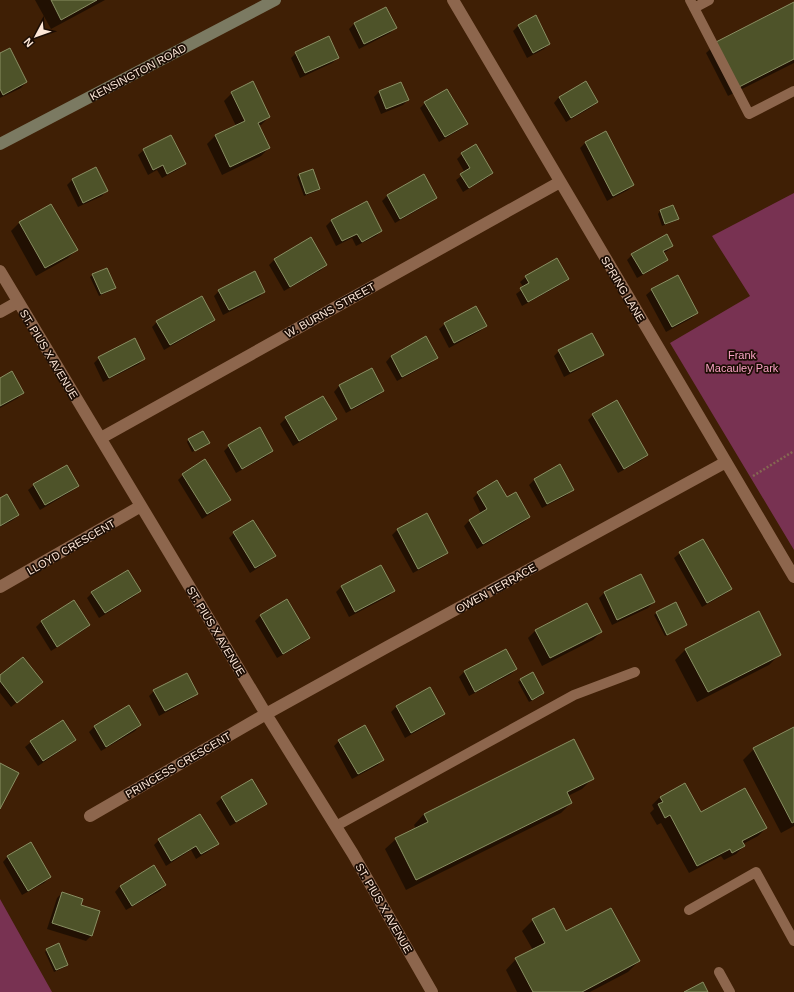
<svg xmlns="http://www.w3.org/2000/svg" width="794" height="992" font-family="Arial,sans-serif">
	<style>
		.green { fill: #783252 }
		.shadow { fill: #0007 }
		.building { fill: #4e5329; stroke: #898f63 }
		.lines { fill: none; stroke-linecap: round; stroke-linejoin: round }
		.path { stroke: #856852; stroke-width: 2.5; stroke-dasharray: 2 2; stroke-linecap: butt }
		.lane { stroke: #8d664d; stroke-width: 10 }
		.street { stroke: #8d664d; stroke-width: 12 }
		.secondary { stroke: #7b7a62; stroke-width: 12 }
		.labels { text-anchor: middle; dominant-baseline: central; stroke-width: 3.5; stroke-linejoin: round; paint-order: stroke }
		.street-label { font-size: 11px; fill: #fce6d7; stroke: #1c0d04 }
		.park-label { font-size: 11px; fill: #f8a2c4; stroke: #1c0d04 }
	</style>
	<rect width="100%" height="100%" fill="#3f1f05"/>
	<!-- green -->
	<path class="green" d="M794 193V550L670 343 750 296 712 236Z
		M0 899 52 992H0Z"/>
	<!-- shadow -->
	<path class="shadow" d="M35 0H105L51 29Z
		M794 3V63L728 96 706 53 717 43Z
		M386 8 395 28 390 33 359 49 349 29 354 24Z
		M519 25 549 44 544 49 527 58 513 31Z
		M296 53 338 58 332 63 300 78 291 58Z
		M0 54 26 82 21 88 0 98Z
		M401 83 408 100 403 105 381 114 374 97 379 92Z
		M232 93 269 117 261 125 258 126 269 148 261 156 222 175 207 144 215 136 236 126 224 101Z
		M559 97 597 102 592 107 566 122 554 103Z
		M425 103 466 124 461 129 439 142 420 108Z
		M606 132 633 185 628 190 607 201 580 148 585 143Z
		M144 150 185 164 179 169 162 178 157 170 148 175 138 155Z
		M462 154 492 173 487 178 463 192 456 180 465 173 457 159Z
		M96 168 107 190 102 196 78 207 67 185 72 180Z
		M312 170 319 188 317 191 304 196 297 177 299 175Z
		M423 175 436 198 430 203 395 223 382 201 387 196Z
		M366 203 381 231 376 236 356 246 352 238 336 246 326 226 331 221Z
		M51 205 76 250 68 258 36 276 11 231 19 223Z
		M673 207 678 219 675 221 662 226 658 214 660 211Z
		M311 238 326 265 321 270 284 291 269 265 274 260Z
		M672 246 667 251 663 253 667 260 661 265 637 278 627 260 632 255Z
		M93 275 114 288 112 290 99 296 90 277Z
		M677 276 697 312 692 318 666 332 646 295 652 290Z
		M526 277 568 279 562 284 522 306 516 294 524 288 520 282Z
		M219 291 264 292 259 297 223 315 214 296Z
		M214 320 208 325 164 350 152 327 157 322Z
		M445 324 486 326 480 331 449 348 439 329Z
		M559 351 603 355 597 360 564 377 554 356Z
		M391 356 436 358 431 363 397 381 386 362Z
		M99 358 144 359 139 364 103 382 94 363Z
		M371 369 383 391 378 396 346 413 334 392 339 386Z
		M0 379 23 392 18 398 0 408Z
		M322 397 335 419 330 424 293 446 280 424 286 418Z
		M593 415 647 454 642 460 618 473 588 420Z
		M189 439 206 445 192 452 187 442Z
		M229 446 272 451 267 456 236 473 224 451Z
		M560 466 572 489 567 495 542 508 529 485 534 480Z
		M183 475 229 500 224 505 202 519 178 480Z
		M34 485 77 486 72 491 40 510 28 490Z
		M478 493 507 499 529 517 524 522 477 549 464 526 469 521 481 514 473 498Z
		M0 499 18 515 13 520 0 527Z
		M398 529 447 553 441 558 413 573 392 535Z
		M234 533 274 556 269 561 250 573 229 538Z
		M680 553 731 589 725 594 702 607 674 558Z
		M341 587 394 591 389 596 349 617 336 592Z
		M140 591 135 596 99 618 87 598 92 593Z
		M604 593 654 602 648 608 612 625 599 598Z
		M74 602 89 625 84 630 51 651 36 627 41 622Z
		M657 613 686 625 683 627 665 636 654 615Z
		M261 615 309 638 304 643 277 658 255 621Z
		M536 630 601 632 593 640 542 666 528 638Z
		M686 649 780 654 769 665 697 702 675 660Z
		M506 650 516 669 511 674 469 696 459 677 464 672Z
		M0 677 42 682 11 707 0 693Z
		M521 680 543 693 541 696 529 702 518 682Z
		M430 688 444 713 439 719 405 738 391 712 396 707Z
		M154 691 197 694 191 699 159 716 149 696Z
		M129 707 140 725 135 731 101 751 89 732 94 727Z
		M794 728V826L781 833 743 760 754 749Z
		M74 740 69 745 38 766 25 747 31 742Z
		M574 740 593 778 582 789 568 796 571 803 561 813 406 890 385 849 396 839 416 829 414 825 424 814Z
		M339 741 383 759 378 765 352 779 334 746Z
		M660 797 701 813 766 828 758 836 743 844 744 846 736 854 724 860 721 856 689 873 661 823 657 825 650 813 654 809 652 805Z
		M222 798 266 803 260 809 230 826 216 803Z
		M159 840 217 844 212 849 196 859 191 850 166 866 154 845Z
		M8 856 50 877 44 883 22 895 3 862Z
		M165 885 160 891 126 910 115 892 120 886Z
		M62 893 80 906 91 936 86 941 47 929 57 898Z
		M533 920 566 933 639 961 628 972 590 992H517L506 970 516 959 533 950 522 931Z
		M47 950 67 964 65 967 54 972 45 952Z"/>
	<!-- building -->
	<path class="building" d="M51 0H97L61 20Z
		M794 2V59L739 87 716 42Z
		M386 7 397 28 364 44 354 23Z
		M536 15 550 44 533 53 518 25Z
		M329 36 339 58 305 73 295 52Z
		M10 48 27 82 3 95 0 89V53Z
		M253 81 270 117 258 123 270 148 230 167 215 135 245 121 231 92Z
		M586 81 598 102 571 118 559 97Z
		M401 82 409 100 386 109 379 91Z
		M447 89 468 124 445 137 424 102Z
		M606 131 634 185 613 196 585 142Z
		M171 135 186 164 167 174 163 165 153 170 143 149Z
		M476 144 493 173 469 188 460 174 470 168 461 153Z
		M96 167 108 191 83 203 72 179Z
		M313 169 320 189 306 194 299 174Z
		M424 174 437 198 400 219 387 195Z
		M367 201 382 231 362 242 357 234 342 241 331 220Z
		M51 204 78 250 45 268 19 222Z
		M673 205 679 219 665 224 660 210Z
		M667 234 673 246 663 251 668 260 643 274 631 254Z
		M311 237 327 265 290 287 274 259Z
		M557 258 569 279 528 302 520 288 529 283 525 276Z
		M107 268 116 288 101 294 92 274Z
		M255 271 265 292 229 310 218 290Z
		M678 275 698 313 672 327 651 289Z
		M202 296 215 320 170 345 156 321Z
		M476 306 487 326 454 343 444 323Z
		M592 333 604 355 570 372 558 350Z
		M426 336 438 358 402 377 391 356Z
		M135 338 145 359 109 378 98 357Z
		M372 368 384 391 351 409 339 385Z
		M12 371 24 393 0 406V378Z
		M323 396 337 419 299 441 285 417Z
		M617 400 648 455 624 469 592 414Z
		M260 427 273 451 242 469 228 445Z
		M203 431 210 443 195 451 188 439Z
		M205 459 231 500 207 514 182 474Z
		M560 464 574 490 547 504 534 479Z
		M67 465 79 486 45 505 33 484Z
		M497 480 507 497 516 492 530 517 483 544 469 520 487 509 477 492Z
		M7 494 19 515 0 526V498Z
		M427 513 448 553 418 569 397 529Z
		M253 520 276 556 255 568 233 532Z
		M703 539 732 589 707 603 679 552Z
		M381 565 395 591 355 612 341 586Z
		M128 570 141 591 105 613 91 592Z
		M641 574 655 602 617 620 604 592Z
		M287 599 310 638 283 654 260 615Z
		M74 600 90 625 57 647 41 621Z
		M676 602 687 625 667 635 656 612Z
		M587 603 602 632 550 658 535 630Z
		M759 611 781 655 708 692 685 649Z
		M506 649 517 669 475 692 464 671Z
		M23 657 43 682 17 703 0 681V675Z
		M533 672 544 693 532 700 520 679Z
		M187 673 198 694 165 711 153 690Z
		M430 687 445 714 411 733 396 706Z
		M129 705 141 725 106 747 94 726Z
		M63 720 76 740 43 761 30 741Z
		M365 725 384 760 358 774 338 740Z
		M794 727V822L792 823 753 748Z
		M574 739 594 779 567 792 572 803 416 880 395 838 428 822 424 814Z
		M0 763 19 773 0 809Z
		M252 779 267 804 236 822 221 797Z
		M685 783 701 812 745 788 767 828 742 841 745 846 732 853 730 849 697 866 670 815 665 818 658 804 663 802 660 797Z
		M200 814 219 844 201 854 196 846 171 861 158 839Z
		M31 842 51 877 28 891 7 856Z
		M154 865 166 885 132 906 120 886Z
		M62 892 83 899 81 905 100 911 92 936 52 923Z
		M554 908 566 931 611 908 640 961 582 992H533L515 958 545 943 532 919Z
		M59 943 68 965 56 970 46 949Z
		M703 982 708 992H684Z"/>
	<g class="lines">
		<!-- path -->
		<path class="path" d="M753 476 794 451"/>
		<!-- lane -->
		<path class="lane" d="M690 0 749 114 794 91
			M694 8 709 0
			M336 826 574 695 635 672
			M689 910 756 872 794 941
			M719 972 730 992"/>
		<!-- street -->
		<path class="street" d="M453 0 794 577
			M0 271 266 714 353 854 432 992
			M0 312 18 302
			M101 438 560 182
			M0 587 141 506
			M90 816 266 714 387 647 726 462"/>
		<!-- secondary -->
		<path class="secondary" d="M0 144 275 0"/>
	</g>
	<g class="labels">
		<!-- street labels -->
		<g class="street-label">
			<text transform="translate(138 72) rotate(-28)">KENSINGTON ROAD</text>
			<text transform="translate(623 289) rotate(59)">SPRING LANE</text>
			<text transform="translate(330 310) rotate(-29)">W. BURNS STREET</text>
			<text transform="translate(49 354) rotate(59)">ST. PIUS X AVENUE</text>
			<text transform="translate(71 547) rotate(-30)">LLOYD CRESCENT</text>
			<text transform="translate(496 588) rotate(-29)">OWEN TERRACE</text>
			<text transform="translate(216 631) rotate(59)">ST. PIUS X AVENUE</text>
			<text transform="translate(178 765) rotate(-30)">PRINCESS CRESCENT</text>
			<text transform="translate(384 908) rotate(60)">ST. PIUS X AVENUE</text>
		</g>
		<!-- park labels -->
		<g class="park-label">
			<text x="742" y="355">Frank<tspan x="742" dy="13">Macauley Park</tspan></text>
		</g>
	</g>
	<!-- north arrow -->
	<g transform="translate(36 36) rotate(229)" stroke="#1c0d04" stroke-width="3" paint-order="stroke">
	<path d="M0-3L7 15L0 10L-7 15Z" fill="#fce6d7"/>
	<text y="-6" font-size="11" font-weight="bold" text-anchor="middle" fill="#fce6d7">N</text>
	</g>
</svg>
